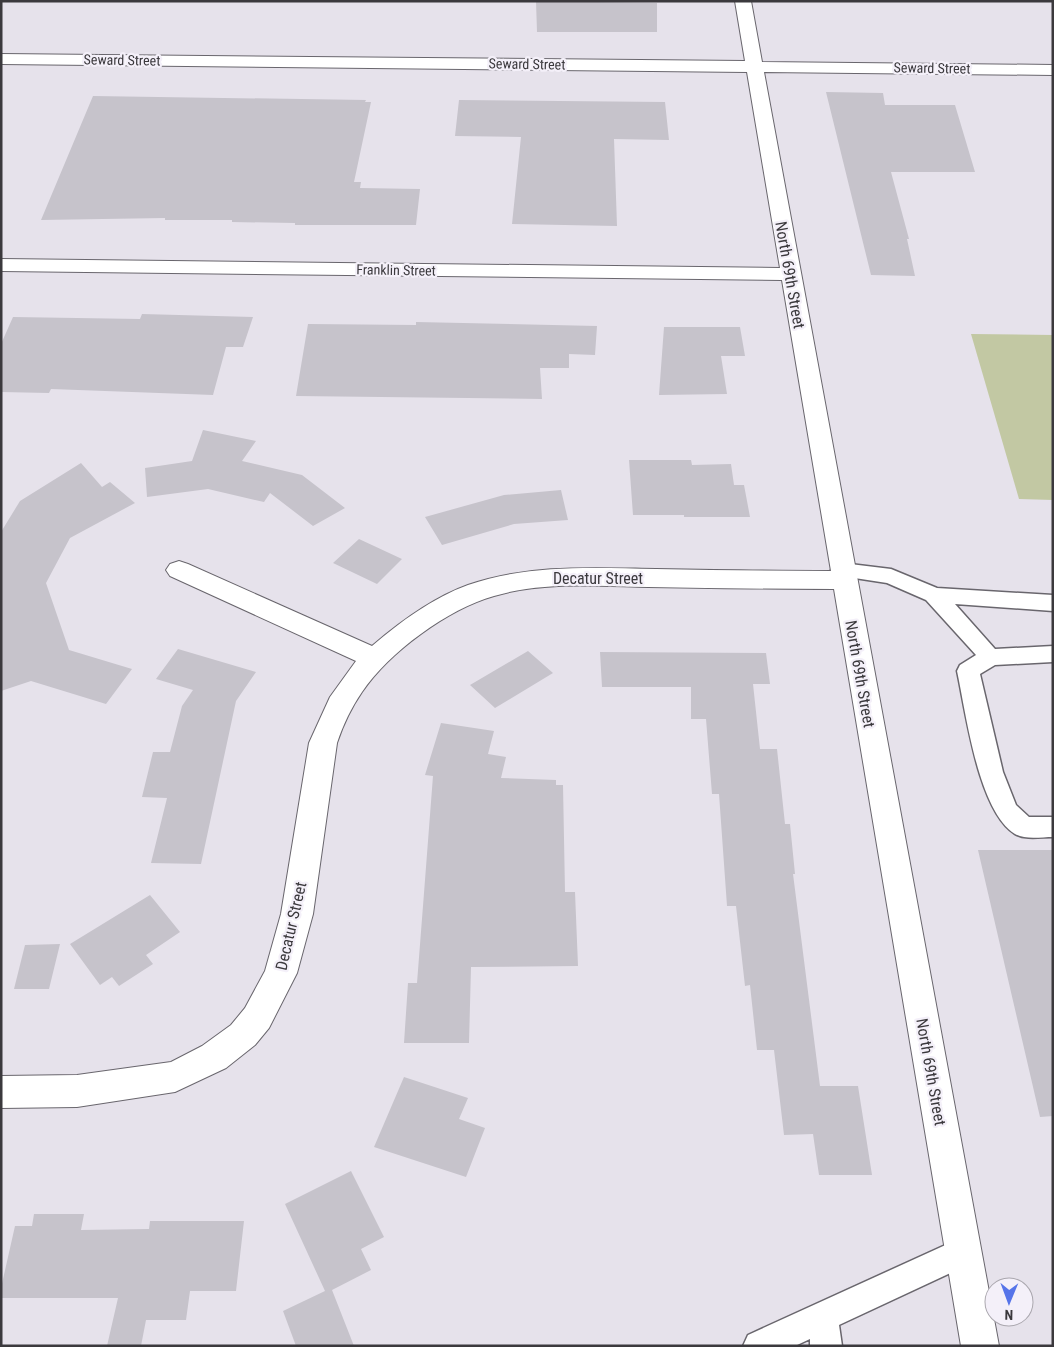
<svg xmlns="http://www.w3.org/2000/svg" width="1054" height="1347" font-family="'Roboto Condensed',sans-serif">
	<style>
		.green { fill: #c2c8a3 }
		.building { fill: #c6c3cb }
		.lines { fill: none; stroke-linecap: round; stroke-linejoin: round }
		.lane-casing { stroke: #69666d; stroke-width: 3 }
		.street-casing { stroke: #69666d; stroke-width: 2 }
		.lane { fill: #fff; fill-rule: evenodd }
		.street { fill: #fff; fill-rule: evenodd }
		.labels { text-anchor: middle; dominant-baseline: central; stroke-width: 4.5; stroke-linejoin: round; paint-order: stroke }
		.far-street-label { font-size: 14px; fill: #3b393d; stroke: #f4f0f9 }
		.street-label { font-size: 16px; fill: #3b393d; stroke: #f4f0f9 }
	</style>
	<rect width="100%" height="100%" fill="#e6e2eb"/>
	<!-- green -->
	<path class="green" d="M971 334 1053 335V500L1019 499Z"/>
	<!-- building -->
	<path class="building" d="M536 1 657 3V32H537Z
		M826 92 883 93 885 105H955L975 172H891L909 239H907L915 276 871 275Z
		M93 96 366 100 365 102H371L354 182H361L360 188 420 189 416 225H295V223L232 222V220H165V218L41 220Z
		M459 100 665 102 669 140 614 139 617 226 512 224 521 137 455 136Z
		M142 314 253 317 243 347H226L213 395 51 389 49 393 1 392V344L13 317 140 319Z
		M416 322 597 326 595 355 569 354V368H540L542 399 296 396 308 324 416 325Z
		M664 327H740L745 356H721L727 394 659 395Z
		M203 430 256 441 242 461 302 475 345 508 313 526 270 493 264 502 208 489 147 497 145 468 192 461Z
		M629 460H691L692 465 731 464 734 485H744L750 517H684V515H633Z
		M81 463 102 487 110 482 135 503 70 538 46 583 69 650 132 669 106 704 31 681 1 691V532L20 501Z
		M561 490 568 520 514 524 442 545 425 517 504 495Z
		M359 539 402 559 377 584 333 563Z
		M178 649 256 672 236 701 201 864 151 863 167 798 142 797 153 752H170L182 706 193 690 156 679Z
		M528 651 553 673 495 708 470 685Z
		M600 652 766 653 770 684H753L760 749H777L785 824H790L795 874H793L820 1086H858L872 1175H819L813 1134 784 1135 774 1050H757L750 985 745 986 736 906H727L719 794H712L706 719H691V687H602Z
		M441 723 494 731 488 754 506 757 501 778 556 780V785H563L565 892H575L578 966 471 967 469 1043H404L408 983H417L424 893 433 776 425 775Z
		M978 850H1053V1116L1040 1117Z
		M150 895 180 932 146 955 153 964 119 986 112 977 100 985 70 944Z
		M60 944 49 989H14L25 945Z
		M404 1077 468 1098 459 1119 485 1128 466 1177 374 1147Z
		M351 1171 384 1237 361 1249 371 1270 332 1290 354 1346H296L283 1311 325 1291 285 1204Z
		M34 1214H84L81 1230 149 1229 150 1221H244L236 1291H190L186 1320H146L141 1346H107L118 1298H1V1288L15 1226H32Z"/>
	<g class="lines">
		<defs>
			<path id="lane" d="M842 563 891 569 937 588 1053 595V611L955 604 995 649 1053 646V662L995 665 980 674 1003 772 1016 805 1029 817H1053V837C1041 837 1025 840 1015 834 978 811 966 712 957 671L960 665 976 655 926 600 887 583 835 575 831 570 835 565Z
				M963 1237 974 1242 978 1252 974 1262 839 1325 842 1346H810V1339L795 1346H743L748 1335Z"/>
			<path id="street" d="M735 1H751L762 62 1053 65V75L764 72 999 1346H961L834 589C772 589 710 588 648 587 598 586 544 581 494 596 448 609 389 652 362 692 351 708 343 725 337 743L313 914 297 973 269 1028 255 1045 226 1068 175 1092 77 1107 1 1108V1076L77 1075 171 1062 202 1046 231 1025 245 1008 265 971 281 914 309 743 330 697 356 661 170 576 166 570 170 564 179 561 188 564 372 646C400 622 432 598 468 585 529 564 592 568 656 569 714 570 772 571 831 571L782 280 1 271V259L780 268 747 72 1 64V54L745 61Z"/>
		</defs>
		<!-- lane casing -->
		<use href="#lane" class="lane-casing"/>
		<!-- street casing -->
		<use href="#street" class="street-casing"/>
		<!-- lane -->
		<use href="#lane" class="lane"/>
		<!-- street -->
		<use href="#street" class="street"/>
	</g>
	<g class="labels">
		<!-- far-street labels -->
		<g class="far-street-label">
			<text transform="translate(122 60) rotate(1)">Seward Street</text>
			<text transform="translate(527 64) rotate(1)">Seward Street</text>
			<text transform="translate(932 68) rotate(1)">Seward Street</text>
			<text transform="translate(396 270) rotate(1)">Franklin Street</text>
		</g>
		<!-- street labels -->
		<g class="street-label">
			<text transform="translate(790 275) rotate(80)">North 69th Street</text>
			<text x="598" y="578">Decatur Street</text>
			<text transform="translate(860 674) rotate(80)">North 69th Street</text>
			<text transform="translate(291 926) rotate(-77)">Decatur Street</text>
			<text transform="translate(931 1072) rotate(80)">North 69th Street</text>
		</g>
	</g>
	<!-- border -->
	<rect width="1054" height="1347" fill="none" stroke="#3b393d" stroke-width="5"/>
	<!-- north arrow -->
	<g transform="translate(1009 1302) rotate(181)"><circle r="24" fill="#f4f0f9" stroke="#aaa7ae"/>
	<path d="M0-4L9 19L0 12L-9 19Z" fill="#5674e9"/>
	<text y="-8" font-size="14" font-weight="bold" text-anchor="middle" fill="#3b393d">N</text>
	</g>
</svg>
